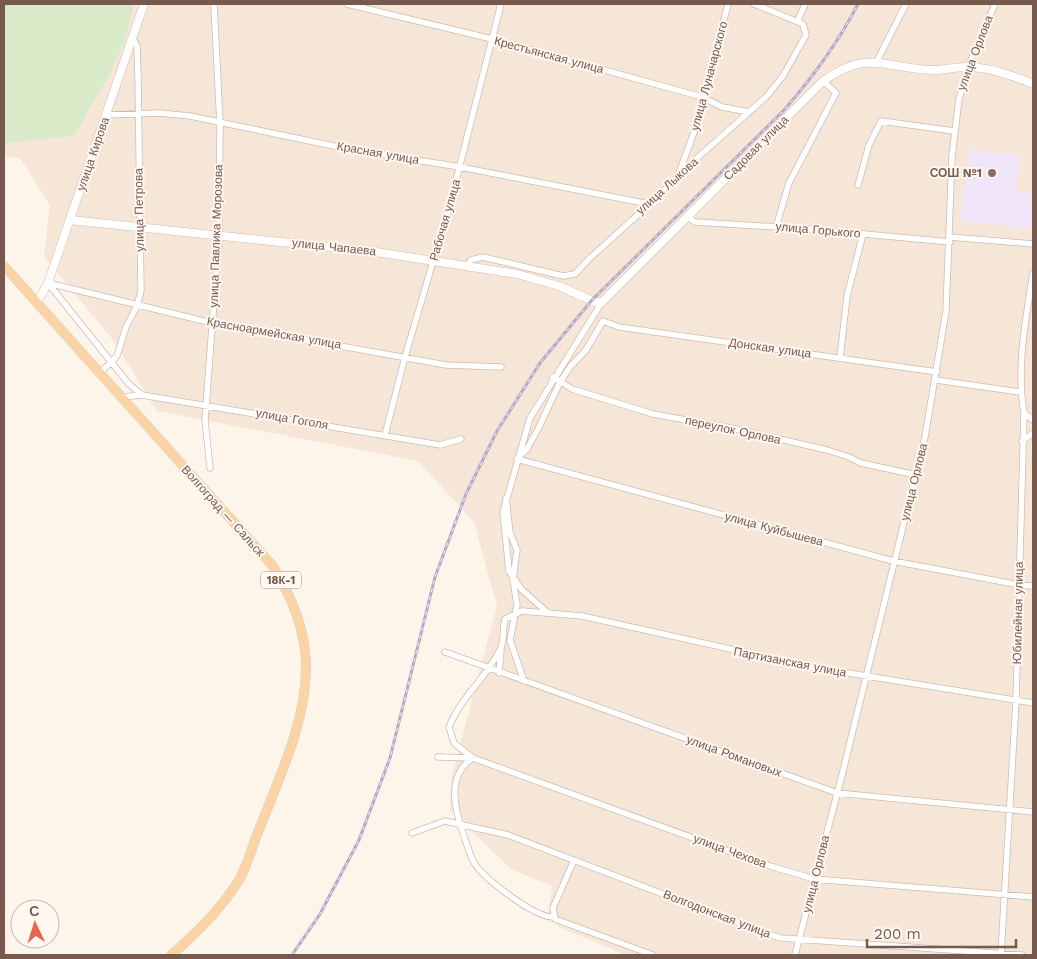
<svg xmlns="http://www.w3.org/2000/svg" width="1037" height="959" font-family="'Work Sans',sans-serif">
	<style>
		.residential { fill: #f5e6d8 }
		.education { fill: #f1e6f9 }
		.green { fill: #d9ebc8 }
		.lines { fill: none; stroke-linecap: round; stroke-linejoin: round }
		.street-casing { stroke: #cfbbaf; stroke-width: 7 }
		.secondary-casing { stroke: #d5bdaf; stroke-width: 9 }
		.primary-casing { stroke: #d9d1cd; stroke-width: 10 }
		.street { stroke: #fff; stroke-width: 5.5 }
		.secondary { stroke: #fff; stroke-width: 8 }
		.primary { stroke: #fad4a4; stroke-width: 9 }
		.rail-casing { stroke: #b6a7c8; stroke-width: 3 }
		.rail { stroke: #fff8f1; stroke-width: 1; stroke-dasharray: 4; stroke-linecap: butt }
		.education-dot { fill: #8d6e63; stroke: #fff8f1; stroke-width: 2 }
		.labels { text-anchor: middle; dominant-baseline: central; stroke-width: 4; stroke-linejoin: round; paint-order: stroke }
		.shield { fill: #fff8f1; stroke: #a0897e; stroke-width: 1 }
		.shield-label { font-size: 11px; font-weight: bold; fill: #78594d }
		.street-label { font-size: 12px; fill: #78594d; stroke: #fff8f1 }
		.education-label { font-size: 12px; font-weight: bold; fill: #785e54; stroke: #fff8f1; text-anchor: end }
	</style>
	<rect width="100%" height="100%" fill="#fdf4ea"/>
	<!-- residential -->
	<path class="residential" d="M4 4H1033V955H626L559 927 549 913 552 886 511 869 450 811 451 779 497 606 474 522 418 461 157 411 113 340 44 256 50 205 20 158 4 157Z"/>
	<!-- education -->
	<path class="education" d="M969 149 1020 156 1016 191 1033 193V229L960 220Z"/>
	<!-- green -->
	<path class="green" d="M4 4H134L125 40 108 77 74 136 4 143Z"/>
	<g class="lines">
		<defs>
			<path id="street" d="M347 4 492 39 702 97 722 107 749 112
				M798 20 805 4
				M877 61 906 4
				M106 115 159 113 190 116 353 150 460 167 649 204
				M679 173 696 127 728 4
				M858 185 869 145 881 121 954 131
				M688 217 695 222 810 229 950 242
				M776 227 789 183 836 93 823 81
				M950 237 1033 244
				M467 266 471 260 483 257 563 276 575 274 589 259 663 192 678 175 766 97 783 76 806 35 803 24 754 4
				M48 283 212 323 446 365 501 367
				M48 283 128 383 142 395
				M840 358 847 296 863 234
				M100 373 117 356 126 327 137 306 141 291 138 75 137 46 132 37
				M553 377 572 389 653 414 736 429 827 450 849 457 861 463 916 475
				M936 380 1020 392
				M121 397 142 395 440 445 461 439
				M1024 413 1033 420
				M385 435 405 357 450 204 501 4
				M1022 441 1033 433
				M517 459 893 561 1019 585 1033 586
				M517 459 527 449 539 427 560 382 570 367 586 350 603 321 619 327 937 372
				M210 468 205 420 219 235 220 124 214 4
				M506 498 510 533 517 550 513 579 517 605 510 640 524 681
				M547 612 522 590 509 571 503 512 530 418 602 302
				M445 652 837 793 1033 812
				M499 673 501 650
				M438 757 473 758 770 866 814 879 1033 897
				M412 833 445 821 508 835 768 934 781 938 1022 955
				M574 860 553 908 555 919 653 955
				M554 917C535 918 486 880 475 864 470 857 468 847 465 839 456 814 444 776 473 758L454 743 449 727C461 697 486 678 500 650 505 641 502 629 505 619L522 611 582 616 811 667 1033 703
				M1001 954 1016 701 1024 413C1016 367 1026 318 1033 273
				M795 955 842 775 925 437 946 311 952 156 959 99 968 67 995 4"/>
			<path id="secondary" d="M70 220 376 252 517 274 559 286 595 302H602L823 81C870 48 885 69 933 70 944 70 956 67 967 67 989 67 1014 76 1033 84
				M37 303 48 283 144 4"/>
			<path id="primary" d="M4 266 272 565C291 595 305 627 306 664 307 721 279 778 259 830 252 846 248 865 239 880 221 909 197 933 171 955"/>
		</defs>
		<!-- street casing -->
		<use href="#street" class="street-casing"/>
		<!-- secondary casing -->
		<use href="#secondary" class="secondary-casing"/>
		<!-- primary casing -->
		<use href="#primary" class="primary-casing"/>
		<!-- street -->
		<use href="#street" class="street"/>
		<!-- secondary -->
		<use href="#secondary" class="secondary"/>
		<!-- primary -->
		<use href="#primary" class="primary"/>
		<defs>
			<path id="rail" d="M292 955 320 914 359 840 390 758 435 577 466 494 497 431 540 363 592 300 784 110C813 77 838 43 858 4"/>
		</defs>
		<!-- rail casing -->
		<use href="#rail" class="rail-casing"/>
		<!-- rail -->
		<use href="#rail" class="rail"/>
	</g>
	<!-- markers -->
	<circle class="education-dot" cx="992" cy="173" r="5"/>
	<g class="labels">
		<!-- shield labels -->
		<rect class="shield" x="261" y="571.5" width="40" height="17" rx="4"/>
		<g class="shield-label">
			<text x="281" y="580">18К-1</text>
		</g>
		<!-- street labels -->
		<g class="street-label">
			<text transform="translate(975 53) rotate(-69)">улица Орлова</text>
			<text transform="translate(549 55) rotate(15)">Крестьянская улица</text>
			<text transform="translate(709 76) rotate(-75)">улица Луначарского</text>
			<text transform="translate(756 148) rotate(-45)">Садовая улица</text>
			<text transform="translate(378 153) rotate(10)">Красная улица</text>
			<text transform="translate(93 154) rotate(-71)">улица Кирова</text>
			<text transform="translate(667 186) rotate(-42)">улица Лыкова</text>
			<text transform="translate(139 210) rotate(-91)">улица Петрова</text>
			<text transform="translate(445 220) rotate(-74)">Рабочая улица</text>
			<text transform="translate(818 230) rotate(5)">улица Горького</text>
			<text transform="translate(216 236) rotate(-88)">улица Павлика Морозова</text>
			<text transform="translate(334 247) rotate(6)">улица Чапаева</text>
			<text transform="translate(274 333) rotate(10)">Красноармейская улица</text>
			<text transform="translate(770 348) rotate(8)">Донская улица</text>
			<text transform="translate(292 419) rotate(10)">улица Гоголя</text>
			<text transform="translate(733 430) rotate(12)">переулок Орлова</text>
			<text transform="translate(914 482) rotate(-76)">улица Орлова</text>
			<text transform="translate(223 511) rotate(48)">Волгоград — Сальск</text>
			<text transform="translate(774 529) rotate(15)">улица Куйбышева</text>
			<text transform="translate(1018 613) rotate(-89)">Юбилейная улица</text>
			<text transform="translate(790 662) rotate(11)">Партизанская улица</text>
			<text transform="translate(734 756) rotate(20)">улица Романовых</text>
			<text transform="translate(730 851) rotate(20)">улица Чехова</text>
			<text transform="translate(816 874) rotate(-76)">улица Орлова</text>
			<text transform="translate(717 914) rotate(21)">Волгодонская улица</text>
		</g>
		<!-- education labels -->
		<g class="education-label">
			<text x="982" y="173">СОШ №1</text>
		</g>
	</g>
	<!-- border -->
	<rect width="1037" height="959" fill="none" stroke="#78594d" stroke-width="10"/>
	<!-- north arrow -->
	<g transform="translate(35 924) rotate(356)"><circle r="24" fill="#fff8f1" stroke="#c9b8af"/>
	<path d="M0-4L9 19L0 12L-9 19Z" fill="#e66750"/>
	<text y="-8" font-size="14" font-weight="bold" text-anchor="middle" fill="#78594d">С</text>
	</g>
	<!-- scale -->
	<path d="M867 939v8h149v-8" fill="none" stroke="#78594d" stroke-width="2.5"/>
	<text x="874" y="939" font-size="15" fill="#78594d" stroke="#fff8f1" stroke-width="4" paint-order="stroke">200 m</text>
</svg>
